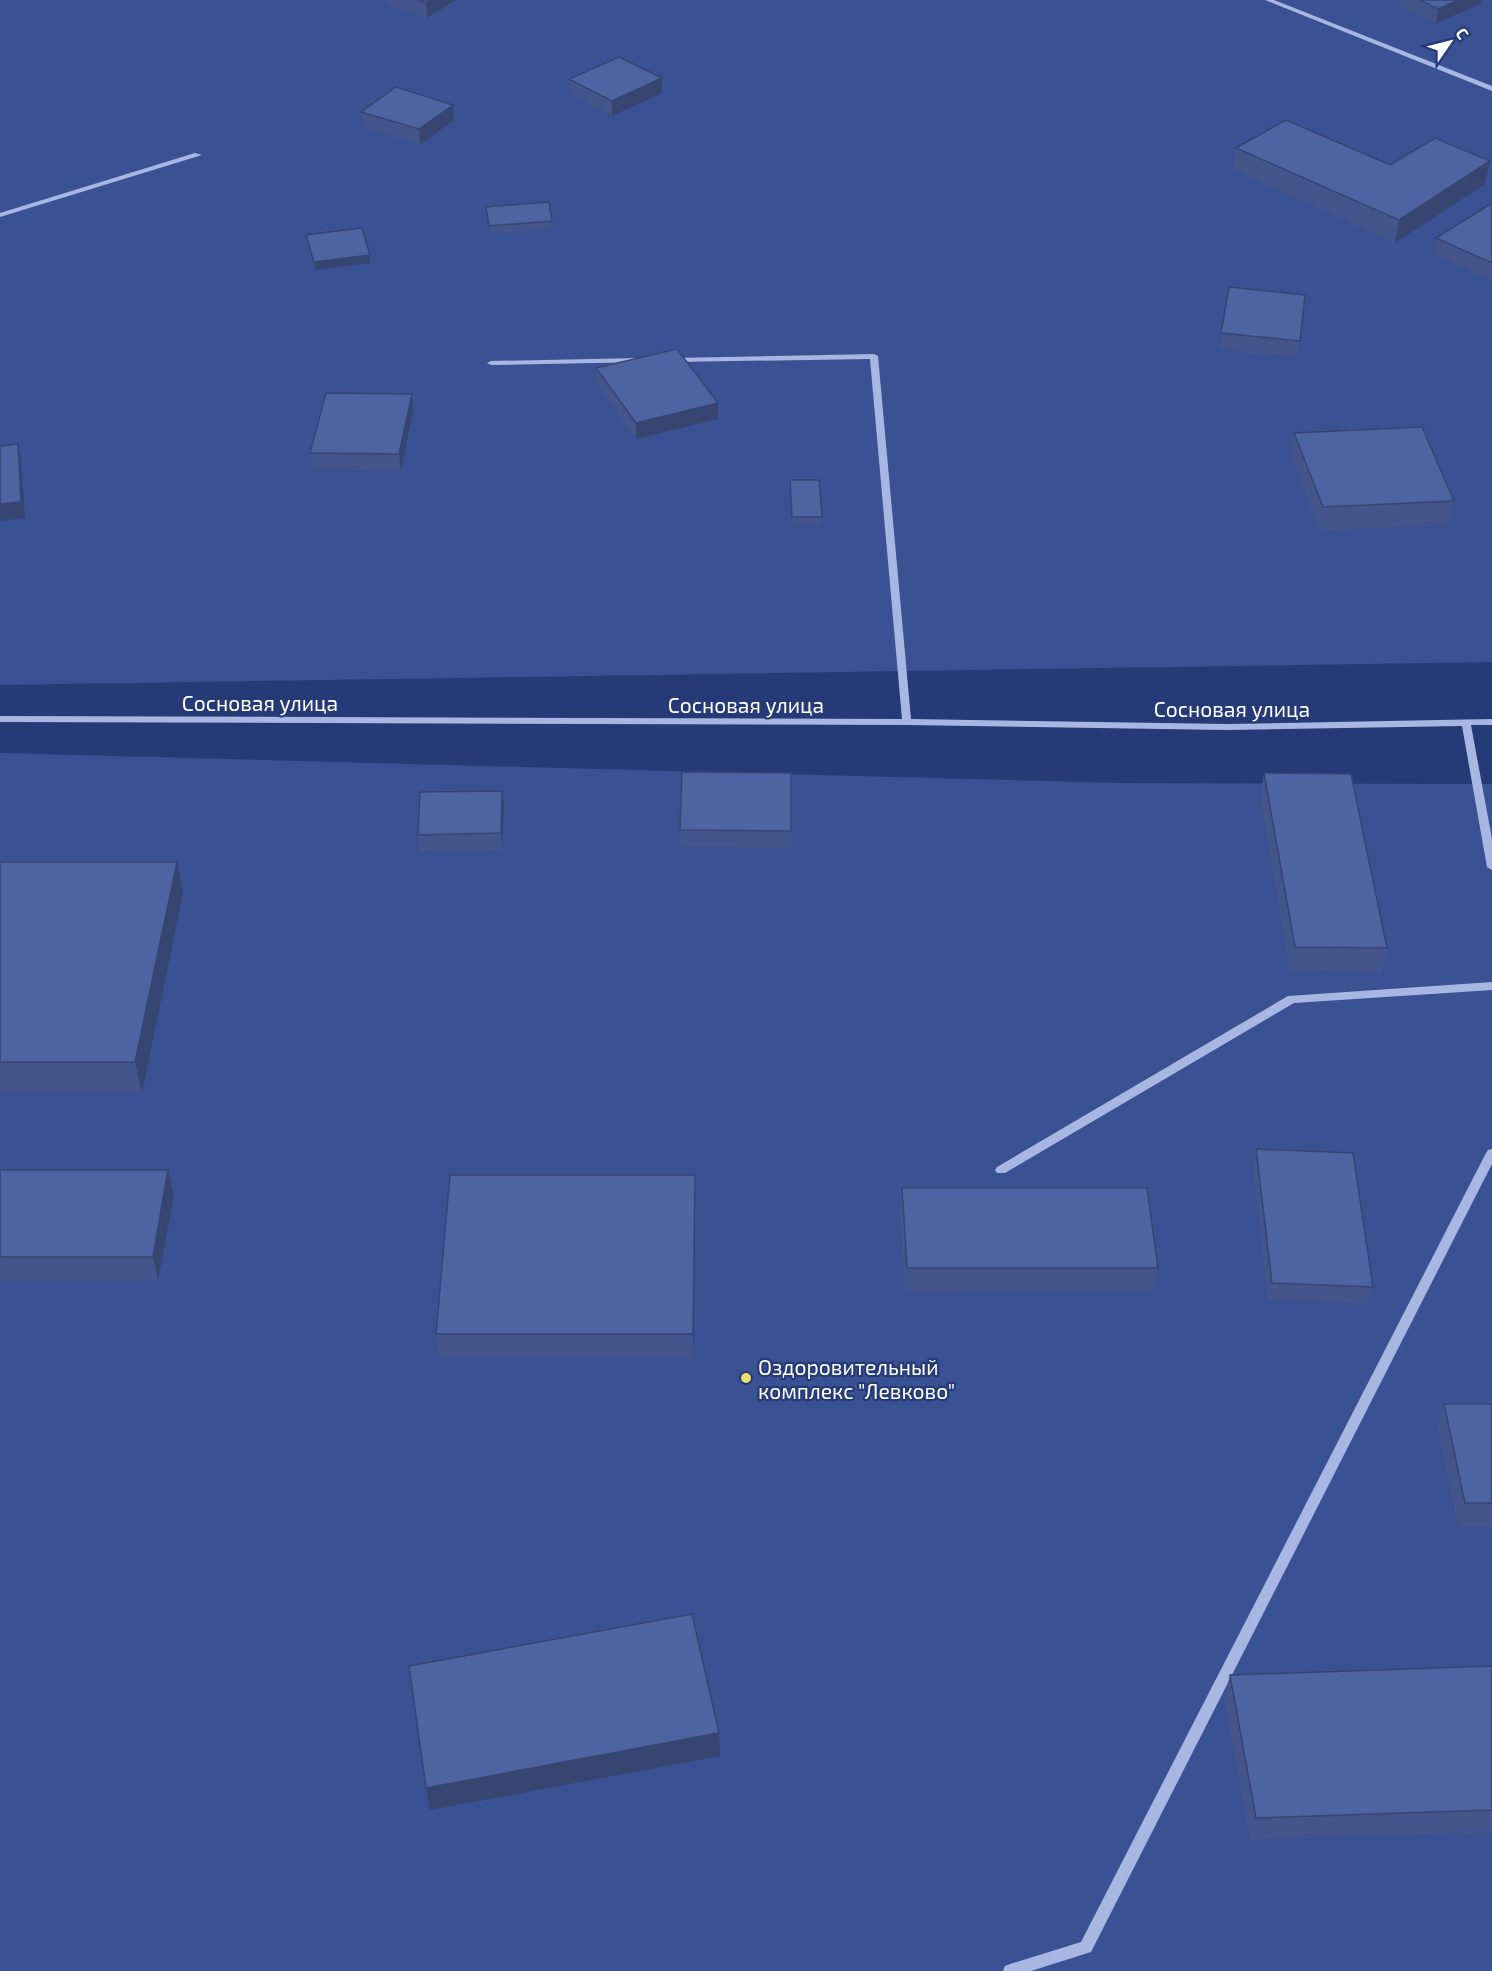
<svg xmlns="http://www.w3.org/2000/svg" width="1492" height="1971" font-family="'Exo 2',sans-serif">
	<style>
		.green { fill: #3a5194 }
		.lines { fill: none; stroke-linecap: round; stroke-linejoin: round }
		.minor { fill: #a8b7e2; fill-rule: evenodd }
		.wall { fill: #43558a }
		.shaded-wall { fill: #374571 }
		.building { fill: #4e63a1; stroke: #374571; stroke-width: 1.5 }
		.poi-dot { fill: #ebdf6d; stroke: #263a77; stroke-width: 2 }
		.labels { text-anchor: middle; dominant-baseline: central; stroke-width: 4.5; stroke-linejoin: round; paint-order: stroke }
		.street-label { font-size: 21px; fill: #fff; stroke: #263a77 }
		.poi-label { font-size: 21px; fill: #fff; stroke: #263a77; text-anchor: start }
	</style>
	<rect width="100%" height="100%" fill="#263a77"/>
	<!-- green -->
	<path class="green" d="M0 0H1492V662L0 685Z
		M0 753 1120 783 1492 784V1971H0Z"/>
	<g class="lines">
		<!-- minor -->
		<path class="minor" d="M1265 0H1274L1492 86V91Z
			M195 153 202 155 0 217V213Z
			M874 354 878 356 911 719 1227 724 1492 719V725H1471L1492 839V870L1487 867 1462 726 1227 730 907 725 0 722V716L902 719 870 359 672 362 668 360 672 358Z
			M641 358H644V362L491 365 487 363 491 361Z
			M1492 982V990L1294 1003 1005 1173H997L995 1170 997 1167 1288 996Z
			M1492 1149V1164L1091 1952 1031 1971H1003L1005 1966 1010 1964 1081 1942 1486 1153 1488 1150Z"/>
	</g>
	<!-- wall -->
	<path class="wall" d="M387 0H456L427 18 388 5Z
		M1399 0H1481V4L1436 23 1398 6Z
		M662 78V93L612 116 570 94 569 79Z
		M453 105 454 120 420 145 363 127 361 112Z
		M1236 148 1390 165 1490 161 1485 184 1395 243 1233 170Z
		M1492 203V281L1433 254 1436 238Z
		M486 207 552 221 553 229 490 234Z
		M306 235 370 263 315 270 307 243Z
		M1229 287 1300 341 1297 358 1219 349Z
		M596 368 718 403V419L636 439 596 384Z
		M412 394 413 411 401 471 312 469 310 453Z
		M1294 433 1454 501 1449 525 1319 531 1291 456Z
		M790 480 822 517 821 525 792 526Z
		M791 773V848L680 847V830Z
		M1264 773 1387 948 1382 973 1290 971 1260 797Z
		M504 807 502 850 419 852 418 835Z
		M0 862 183 893 142 1093H0Z
		M1256 1149 1373 1287 1368 1304 1268 1300 1253 1166Z
		M0 1170H168L174 1195 158 1281H0Z
		M695 1175 694 1358H439L436 1334Z
		M902 1188 1158 1268 1154 1292 905 1293 900 1212Z
		M1444 1404H1492V1527H1458L1437 1428Z
		M1492 1666V1832L1250 1840 1224 1698 1230 1675Z"/>
	<!-- shaded-wall -->
	<path class="shaded-wall" d="M431 0H456L427 18 426 3Z
		M1458 0H1481V4L1436 23 1438 9Z
		M662 78V93L612 116V101Z
		M453 105 454 120 420 145 419 129Z
		M1490 161 1485 184 1395 243 1399 220Z
		M370 255V263L315 270 314 262Z
		M412 394 413 411 401 471 399 454Z
		M718 403V419L636 439V423Z
		M18 444 21 460 25 518 0 521V504Z
		M502 791 504 807 502 850 501 833Z
		M177 862 183 893 142 1093 135 1062Z
		M168 1170 174 1195 158 1281 153 1257Z
		M695 1175V1199L694 1358 693 1334Z
		M719 1733 720 1756 430 1810 426 1788Z"/>
	<!-- building -->
	<path class="building" d="M417 0H431L426 3Z
		M1420 0H1458L1438 9Z
		M619 57 662 78 612 101 569 79Z
		M396 87 453 105 419 129 361 112Z
		M1286 120 1390 165 1435 138 1490 161 1399 220 1236 148Z
		M549 202 552 221 489 226 486 207Z
		M1492 203V263L1436 238Z
		M362 228 370 255 314 262 306 235Z
		M1229 287 1305 295 1300 341 1221 333Z
		M677 349 718 403 636 423 596 368Z
		M326 393 412 394 399 454 310 453Z
		M1422 427 1454 501 1323 507 1294 433Z
		M18 444 21 502 0 504V446Z
		M790 480H819L822 517H792Z
		M682 772 791 773V831L680 830Z
		M1264 773 1351 774 1387 948 1295 947Z
		M502 791 501 833 418 835 420 792Z
		M0 862H177L135 1062H0Z
		M1256 1149 1353 1153 1373 1287 1272 1283Z
		M0 1170H168L153 1257H0Z
		M450 1175H695L693 1334H436Z
		M902 1188H1147L1158 1268H907Z
		M1444 1404H1492V1503H1465Z
		M692 1614 719 1733 426 1788 409 1666Z
		M1492 1666V1810L1256 1818 1230 1675Z"/>
	<!-- markers -->
	<circle class="poi-dot" cx="746" cy="1378" r="6"/>
	<g class="labels">
		<!-- street labels -->
		<g class="street-label">
			<text x="260" y="702">Сосновая улица</text>
			<text x="746" y="704">Сосновая улица</text>
			<text x="1232" y="708">Сосновая улица</text>
		</g>
		<!-- poi labels -->
		<g class="poi-label">
			<text x="758" y="1366">Оздоровительный<tspan x="758" dy="24">комплекс "Левково"</tspan></text>
		</g>
	</g>
	<!-- north arrow -->
	<g transform="translate(1450 42) rotate(55)" stroke="#263a77" stroke-width="4.5" paint-order="stroke">
	<path d="M0-4.5L10 22L0 15L-10 22Z" fill="#ffffff"/>
	<text y="-9" font-size="16" font-weight="bold" text-anchor="middle" fill="#ffffff">С</text>
	</g>
</svg>
